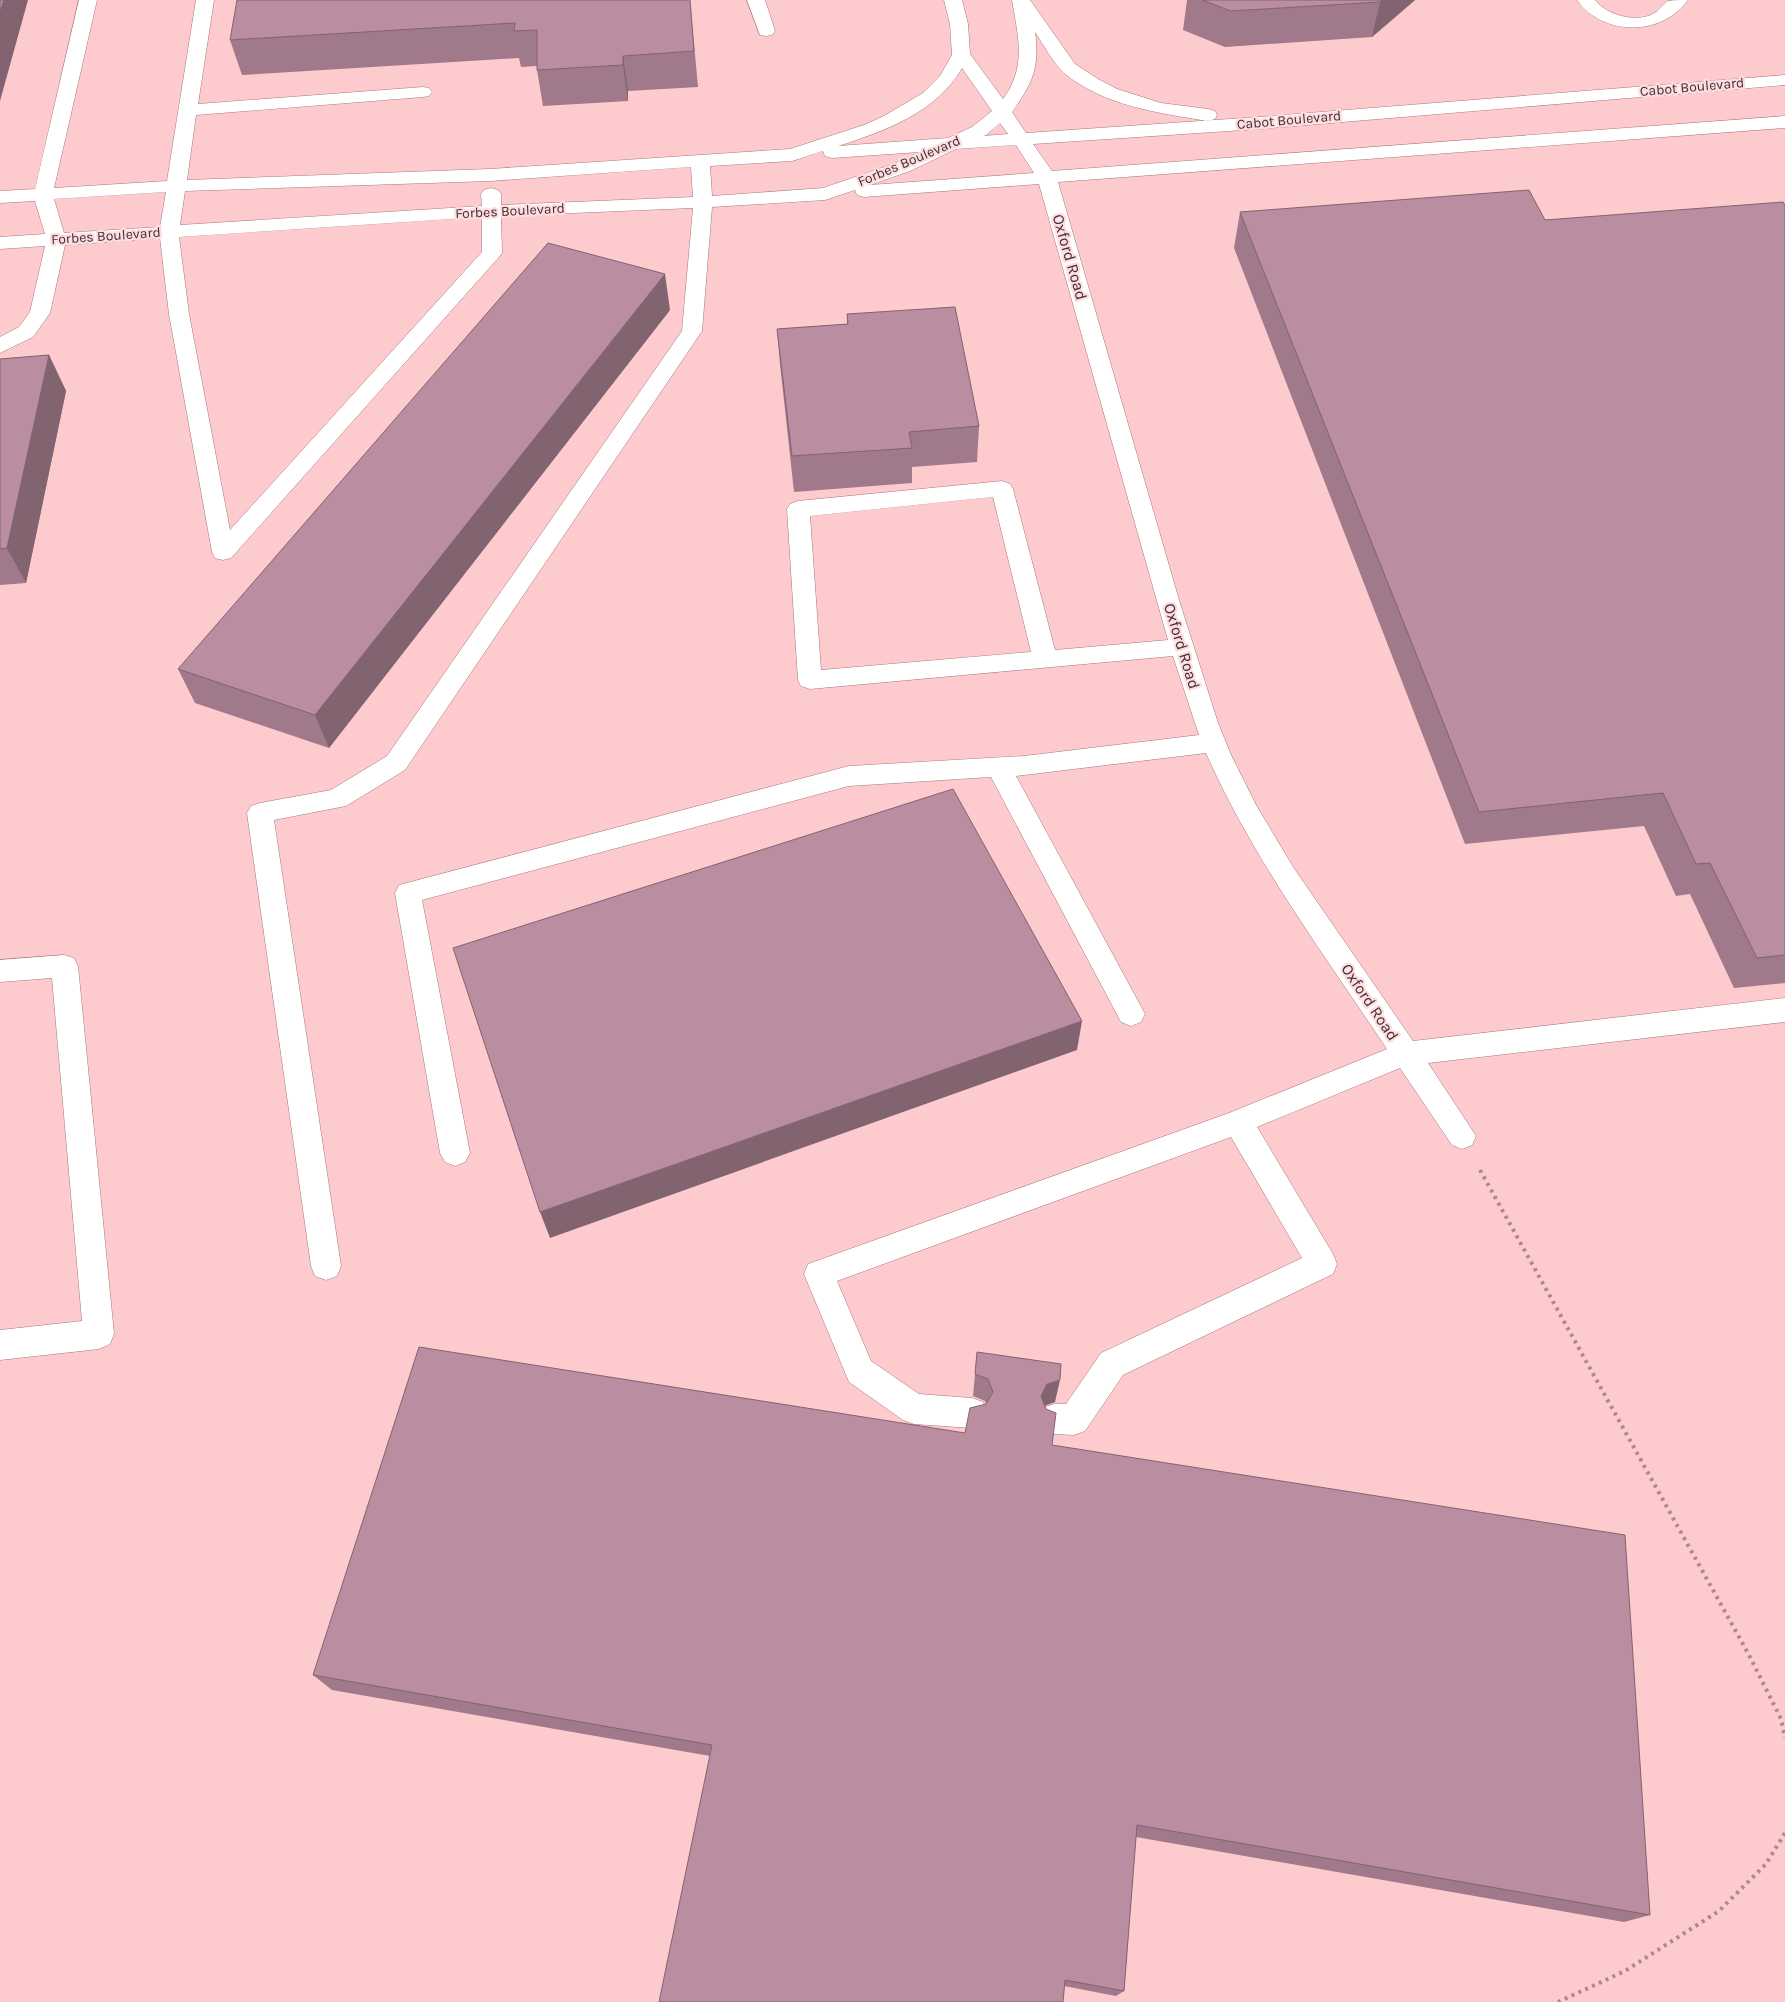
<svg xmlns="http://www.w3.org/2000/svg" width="1785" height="2002" font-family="Karla,sans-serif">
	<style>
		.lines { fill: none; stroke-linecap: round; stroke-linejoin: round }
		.minor-casing { stroke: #a6777c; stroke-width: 1 }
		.path { stroke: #ae888b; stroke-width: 4; stroke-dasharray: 3 4.5; stroke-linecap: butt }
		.minor { fill: #fff; fill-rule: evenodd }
		.wall { fill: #a0798a }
		.shaded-wall { fill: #826370 }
		.building { fill: #ba8da0; stroke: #826370 }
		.labels { text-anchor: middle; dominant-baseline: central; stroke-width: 4.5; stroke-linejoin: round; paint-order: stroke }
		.far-street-label { font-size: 14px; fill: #432e31; stroke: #fddde0 }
		.street-label { font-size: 16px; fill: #432e31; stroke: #fddde0 }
	</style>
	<rect width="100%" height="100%" fill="#fdcace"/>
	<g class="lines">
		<defs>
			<path id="minor" d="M79 0H97L54 188 167 181 196 0H214L198 104 423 87 429 88 432 92 429 96 423 97 196 115 187 180 490 169 790 149 864 125 884 116 923 93 940 76 952 55 950 24 944 0H962L968 24 970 54 1003 99C1027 67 1018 36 1012 0H1030L1075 64 1098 79 1117 89 1161 103 1208 109 1215 111 1217 115 1215 119 1208 121C1159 113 1104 106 1064 73 1054 64 1043 44 1035 32 1040 68 1032 84 1012 112L1026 133 1259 117 1785 75V85L1259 129 1033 144 1052 171 1785 116V128L1058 182 1179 600 1218 723 1231 755 1256 805 1293 867 1413 1041 1785 998V1022L1428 1063 1476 1136 1472 1145 1462 1149 1452 1145 1400 1068 1257 1127 1333 1254 1337 1264 1333 1274 1123 1375 1085 1431 1074 1435 1054 1434 1043 1430 1038 1419 1043 1408 1054 1404H1066L1101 1353 1302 1258 1231 1137 837 1281 871 1361 919 1394 972 1398 983 1402 988 1413 983 1424 972 1428 914 1424 903 1420 849 1382 804 1274 808 1264 1229 1113 1387 1049C1323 953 1253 859 1206 753L1016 776 1145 1014 1141 1022 1131 1026 1121 1022 991 777 849 786 422 900 470 1153 465 1162 455 1166 445 1162 440 1153 395 893 399 885 849 766 1024 756 1199 735 1173 656 810 689 801 686 798 680 787 509 790 504 798 501 1002 481 1010 484 1013 489 1055 650 1168 640 1039 184 864 197 857 195 855 190 825 200 712 207 702 331 405 770 346 806 274 820 341 1266 337 1276 326 1280 315 1276 311 1266 247 813 251 806 260 803 331 790 387 756 682 331 693 208 501 216 502 253 499 257 231 558 223 560 215 558 212 552 169 314 160 238 65 245 50 313 33 337 0 353V337L19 327 30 312 45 246 0 249V237L45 234 35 201 0 203V191L35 189ZM962 68 992 111 972 127 948 138 838 146C885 131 936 113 962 68ZM1000 123 1008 134 983 136 986 135ZM1016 145 1034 173 870 185 910 171 956 149ZM823 151 825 156 832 158 920 152 896 163 823 188 712 196 710 166 792 161ZM691 167 693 197 501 205V194L498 190 491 188 484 190 481 194 482 206 180 225 185 191 490 181ZM166 192 160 227 64 233 54 199ZM482 217V252L230 530 189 314 179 237ZM993 497 1031 652 821 670 810 516Z
				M747 0H765L775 31 772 35 766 36 760 35Z
				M1577 0H1595C1606 15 1636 23 1653 14 1659 11 1662 4 1668 1 1673 0 1682 0 1688 0 1662 37 1602 36 1577 0Z
				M64 955 74 958 78 966 114 1334 110 1344 99 1349 0 1360V1330L82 1321 52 978 0 982V960Z"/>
		</defs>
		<!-- minor casing -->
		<use href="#minor" class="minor-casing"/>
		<!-- path -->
		<path class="path" d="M1480 1170 1749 1655 1781 1719 1785 1738
			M1558 2002 1625 1971 1719 1911 1766 1864 1785 1833"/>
		<!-- minor -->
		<use href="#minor" class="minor"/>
	</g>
	<!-- wall -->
	<path class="wall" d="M690 0 698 87 628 91V101L543 106 537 70V66L521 67 519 58 242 75 230 40Z
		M1187 0H1415L1372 37 1225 47 1183 30Z
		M1785 205V983L1734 988 1690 894 1676 896 1644 826 1465 844 1234 248 1240 212 1545 220Z
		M670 310 329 748 195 703 178 669Z
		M847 314 979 426 977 462 912 467V483L794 492 780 364 777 329 847 324Z
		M49 355 66 391 26 583 0 585V359Z
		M977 1352 1055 1402 1045 1406 1052 1445 1650 1915 1624 1922 1136 1837 1124 1991 1116 1996 1064 1986 710 1756 332 1690 313 1675 965 1433 986 1404 985 1401 973 1396Z"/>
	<!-- shaded-wall -->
	<path class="shaded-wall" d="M4 0H28L0 101V12Z
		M1382 0H1415L1372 37 1380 2Z
		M623 56 628 91V101L623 65Z
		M665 274 670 310 329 748 315 715Z
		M49 355 66 391 26 583 7 548Z
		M1082 1021 1077 1050 550 1238 540 1212Z
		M1060 1380 1055 1402 1042 1406 1041 1396 1047 1384Z"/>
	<!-- building -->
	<path class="building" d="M0 0H4L0 12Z
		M237 0H690L694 51 623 56V65L537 70V30L514 31 515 23 230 40Z
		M1202 0H1382L1380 2 1231 11Z
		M1529 190 1545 220 1783 202 1785 205V955L1757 958 1710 863 1696 864 1663 793 1479 812 1240 212Z
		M548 243 665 274 315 715 178 669Z
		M955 307 979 426 909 432 912 448 792 456 777 329 848 324 847 314Z
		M49 355 7 548 0 549V359Z
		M953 789 1082 1021 540 1212 453 948Z
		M419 1347 965 1433 970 1408 986 1404 993 1392 988 1379 975 1374 977 1352 1061 1364 1060 1380 1047 1384 1041 1396 1046 1409 1056 1413 1052 1445 1625 1535 1650 1915 1137 1825 1124 1991 1065 1980 1063 2002H659L712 1745 313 1675Z"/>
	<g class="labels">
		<!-- far-street labels -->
		<g class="far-street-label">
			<text transform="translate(1692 87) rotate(-5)">Cabot Boulevard</text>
			<text transform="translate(1289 120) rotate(-5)">Cabot Boulevard</text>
			<text transform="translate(909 161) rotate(-23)">Forbes Boulevard</text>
			<text transform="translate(510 211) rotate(-3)">Forbes Boulevard</text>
			<text transform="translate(106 236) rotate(-4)">Forbes Boulevard</text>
		</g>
		<!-- street labels -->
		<g class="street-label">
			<text transform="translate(1070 257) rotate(74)">Oxford Road</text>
			<text transform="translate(1182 646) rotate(73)">Oxford Road</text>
			<text transform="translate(1370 1002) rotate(56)">Oxford Road</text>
		</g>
	</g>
</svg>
